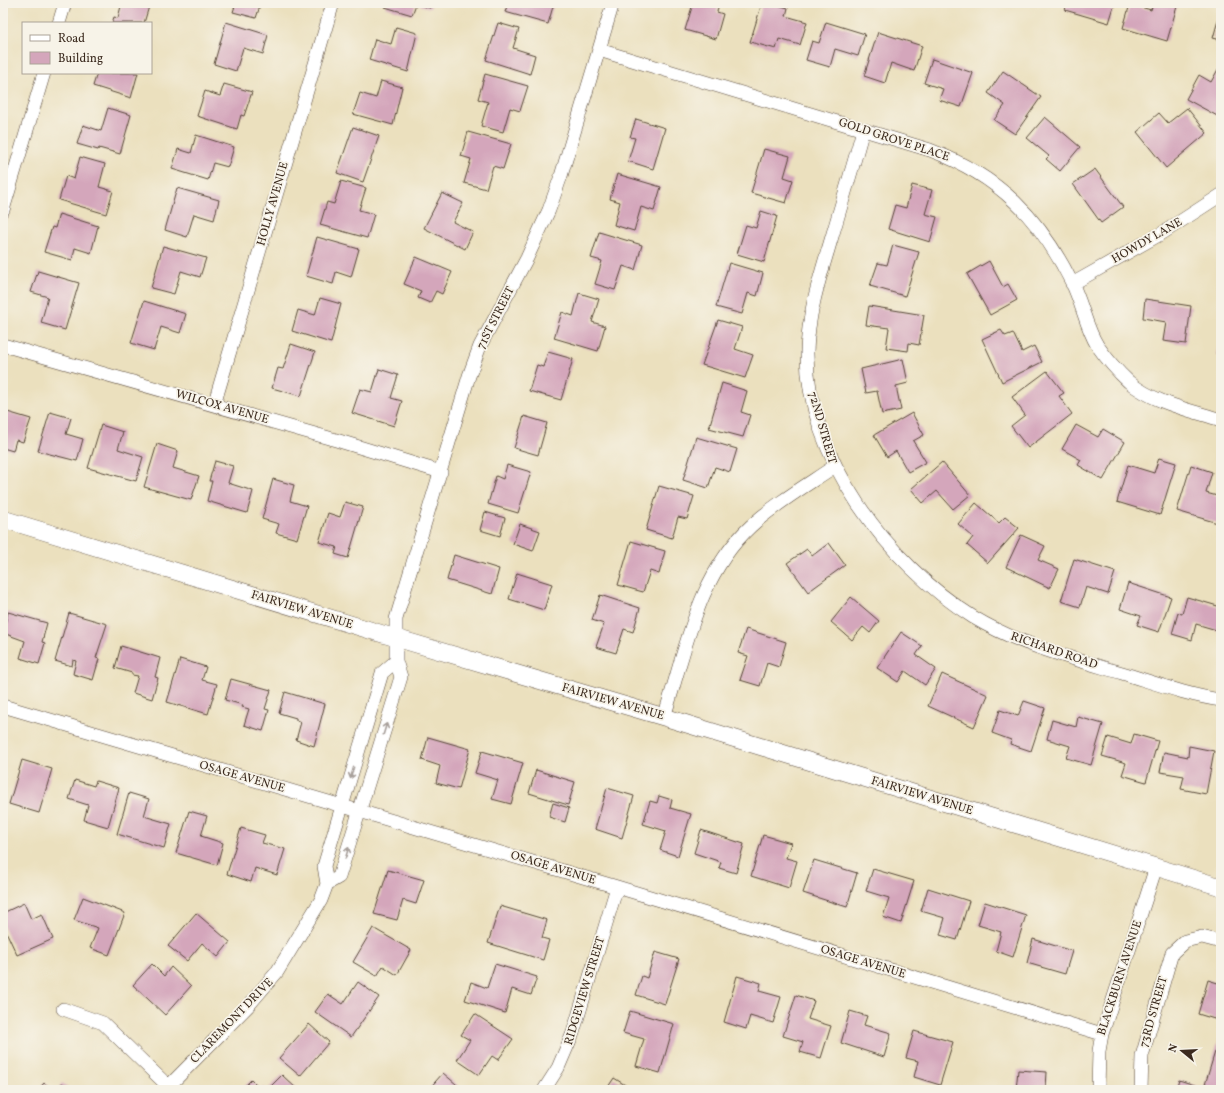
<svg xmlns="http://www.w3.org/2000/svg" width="1224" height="1093" font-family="Vollkorn,serif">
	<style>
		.building { fill: #d4a6bb }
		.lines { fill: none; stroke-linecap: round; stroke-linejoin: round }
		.minor-casing { stroke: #554536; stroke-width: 14 }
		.tertiary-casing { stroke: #554536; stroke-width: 18 }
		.minor { stroke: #fff; stroke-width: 13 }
		.tertiary { stroke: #fff; stroke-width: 17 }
		.oneway { stroke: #a79f9a }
		.labels { text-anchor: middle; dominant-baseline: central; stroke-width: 3.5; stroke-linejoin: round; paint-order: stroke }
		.street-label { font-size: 12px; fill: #3b2a1e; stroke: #f7f3e8 }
	</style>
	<rect width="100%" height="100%" fill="#f7f3e8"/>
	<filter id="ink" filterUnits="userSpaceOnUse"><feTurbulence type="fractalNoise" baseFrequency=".025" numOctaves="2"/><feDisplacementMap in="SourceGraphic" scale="8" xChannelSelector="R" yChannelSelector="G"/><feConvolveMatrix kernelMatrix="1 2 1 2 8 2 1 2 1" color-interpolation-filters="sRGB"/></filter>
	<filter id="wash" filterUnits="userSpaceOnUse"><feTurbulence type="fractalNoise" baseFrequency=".012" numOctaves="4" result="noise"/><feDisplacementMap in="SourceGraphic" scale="16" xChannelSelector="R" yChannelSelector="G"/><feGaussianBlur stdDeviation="0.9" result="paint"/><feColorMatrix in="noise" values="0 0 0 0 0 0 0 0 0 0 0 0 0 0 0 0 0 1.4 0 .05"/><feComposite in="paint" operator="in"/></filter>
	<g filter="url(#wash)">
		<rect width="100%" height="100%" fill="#ebe0be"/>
		<g id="blocks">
			<!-- building -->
			<path class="building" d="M124 3H150L144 23H112L114 17 118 18 121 6 123 7Z
				M236 3H261L256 18 233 12Z
				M387 3H432L430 8 416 4 412 15 385 7Z
				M508 3H554L548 24 505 12Z
				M679 3H719L717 12 723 14 716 39 685 30 692 7Z
				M762 3H771L788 8 786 16 807 22 800 45 779 39 776 49 750 42Z
				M1067 3H1115L1109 23 1065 10Z
				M1153 3H1178L1167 41 1123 28 1130 4 1151 10Z
				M3 7 7 9 3 20Z
				M1221 10V40L1213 38Z
				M226 22 268 35 263 54 243 48 236 71 214 64Z
				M826 22 865 34 858 56 835 49 830 67 806 60 812 41 819 43Z
				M498 23 519 29 513 48 535 55 530 74 486 60Z
				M396 27 417 33 408 72 369 60 375 39 391 44Z
				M878 32 922 46 914 71 891 63 885 83 864 76Z
				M932 59 973 73 961 107 939 100 943 89 924 83Z
				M1221 64V118L1186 99 1199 75 1211 82Z
				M1003 71 1041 97 1015 134 994 120 1005 105 988 93Z
				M97 73H138L131 98 93 86Z
				M485 74 528 86 520 111 510 108 503 132 481 126 488 102 478 99Z
				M381 81 402 87 393 125 353 114 360 93 376 98Z
				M224 84 252 92 244 116 241 115 237 129 197 116 205 91 220 96Z
				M108 108 131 115 120 154 99 148 98 150 77 144 83 125 101 131Z
				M1187 108 1207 133 1166 168 1137 132 1159 113 1168 123Z
				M1045 117 1080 147 1060 171 1046 159 1049 156 1027 138Z
				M636 119 665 128 653 169 628 161 635 138 630 137Z
				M353 127 379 136 363 182 337 173Z
				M468 132 511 144 503 169 493 166 486 189 464 183 471 159 461 156Z
				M196 135 234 147 228 167 213 163 208 180 172 169 178 149 191 153Z
				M764 149 790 156 784 177 793 180 786 203 751 193Z
				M80 157 105 164 99 187 113 191 106 214 59 200 66 176 74 179Z
				M1095 169 1123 207 1101 223 1073 184Z
				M617 174 661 187 654 211 641 207 634 231 614 225 620 202 610 199Z
				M341 181 366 188 359 210 374 214 367 238 320 225 327 202 334 204Z
				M912 185 932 190 925 214 937 217 930 242 888 229 895 205 906 208Z
				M177 188 219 200 214 220 194 214 187 237 165 230Z
				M442 193 463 203 453 222 473 232 465 249 424 228Z
				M761 211 777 216 764 262 737 254 746 225 756 228Z
				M59 214 98 226 91 253 75 248 72 260 44 252 52 227 55 228Z
				M599 232 642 245 635 270 623 266 615 290 595 284 602 261 591 258Z
				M317 237 359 249 351 277 336 272 333 284 306 276Z
				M893 245 919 252 905 296 870 286 878 263 887 265Z
				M163 246 206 258 200 277 181 271 174 294 151 288Z
				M416 257 452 272 442 294 436 291 430 303 418 298 421 291 404 284Z
				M989 261 1003 287 1008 284 1017 300 990 315 967 274Z
				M729 263 763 273 757 296 748 293 742 314 716 307Z
				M38 271 79 283 65 330 41 323 48 297 31 292Z
				M579 293 599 299 592 322 605 326 598 351 554 338 562 312 573 316Z
				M320 298 341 304 331 343 292 331 298 310 315 315Z
				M1145 299 1191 306 1186 344 1163 341 1166 322 1143 318Z
				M144 301 186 314 180 333 161 327 154 350 131 343Z
				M869 306 924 315 919 345 909 343 908 351 886 348 889 328 866 325Z
				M718 320 742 327 735 349 753 355 745 378 702 365Z
				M1001 330 1005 336 1013 333 1022 352 1034 346 1042 362 1002 382 982 339Z
				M1221 340V356L1216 354Z
				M291 344 315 352 301 396 272 388 278 368 283 369Z
				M548 352 573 359 561 400 529 391 537 365 543 367Z
				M903 359 908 383 896 386 901 410 882 414 877 391 866 393 861 369Z
				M379 369 398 375 391 398 402 401 394 426 352 413 360 389 372 392Z
				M1047 371 1064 393 1059 396 1072 414 1028 448 1011 426 1025 415 1012 397Z
				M722 383 747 391 741 412 750 415 743 437 709 428Z
				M3 405 5 406 4 411 31 419 23 442 16 440 13 451 3 448Z
				M50 412 71 418 66 434 83 439 77 461 38 451Z
				M912 413 924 435 913 441 926 462 908 472 896 451 887 457 874 435Z
				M524 416 547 423 538 455 514 448Z
				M101 425 123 432 118 449 143 457 136 481 88 468Z
				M1076 425 1098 437 1103 429 1125 442 1103 480 1078 465 1081 460 1062 449Z
				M696 437 737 449 730 472 715 467 708 488 683 480Z
				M157 444 178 451 173 468 199 476 191 500 144 487Z
				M1159 458 1176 463 1160 515 1117 502 1128 465 1154 473Z
				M215 461 233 466 228 483 253 491 247 513 207 501 212 481H209Z
				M942 462 970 495 953 509 937 491 923 503 911 489Z
				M507 465 531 472 518 513 488 504 496 476 503 479Z
				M1191 465 1212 472 1206 493 1221 497V524L1177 511Z
				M273 479 294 485 290 501 307 506 297 539 276 533 279 524 262 519Z
				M659 486 694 496 687 519 678 517 672 538 646 530Z
				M345 502 363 507 348 558 335 554 337 547 319 542 328 513 340 517Z
				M976 503 999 523 1005 517 1019 528 988 563 967 545 973 537 958 524Z
				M485 512 505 518 500 536 480 530Z
				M520 524 540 531 533 551 513 544Z
				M1021 535 1045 546 1038 560 1059 569 1050 588 1006 567Z
				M631 541 665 551 659 574 650 571 643 592 618 585Z
				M829 543 845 565 808 592 787 563 807 549 812 556Z
				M454 555 499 569 492 594 447 580Z
				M1074 559 1115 572 1108 594 1086 587 1080 607 1061 601Z
				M517 573 552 584 544 610 509 599Z
				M1128 583 1171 597 1159 632 1137 625 1141 616 1120 609Z
				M600 595 640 608 633 632 624 629 616 653 596 647 604 624 592 620Z
				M851 597 879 621 870 633 863 627 852 640 831 622Z
				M1187 597 1221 607 1220 631 1196 624 1192 640 1172 634 1178 613 1182 614Z
				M8 612 47 623 42 642 45 643 39 664 20 658 25 641 3 633Z
				M69 613 107 624 96 658 99 659 93 680 73 674 76 661 73 660 72 666 55 661Z
				M746 629 786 642 779 667 767 663 760 686 740 680 748 656 738 653Z
				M901 632 922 646 916 655 936 669 925 685 905 671 898 682 877 668Z
				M121 646 160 658 155 677 158 678 152 699 133 693 138 676 132 675V673L115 668Z
				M180 659 206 667 202 680 217 684 208 714 167 702Z
				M942 674 988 695 974 727 928 706Z
				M231 679 271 690 265 709 269 710 263 731 244 725 249 709 242 707 243 705 225 700Z
				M285 692 325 704 314 746 296 740 301 722 296 720V718L279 713Z
				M1024 701 1045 708 1031 751 1010 744 1011 740 992 733 1000 710 1018 716Z
				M1078 717 1103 724 1091 765 1066 758 1070 746 1047 739 1052 720 1076 727Z
				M1134 734 1158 741 1146 782 1122 775 1126 763 1102 756 1108 737 1131 744Z
				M428 737 470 749 459 789 436 783 440 766 422 760Z
				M1189 746 1214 751 1206 794 1181 789 1184 776 1160 772 1164 752 1188 757Z
				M482 751 523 763 511 804 492 799 498 780 475 773Z
				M22 760 52 769 39 813 9 804Z
				M536 770 575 782 568 805 529 793Z
				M75 780 94 786 96 781 119 788 108 827 84 820 88 805 69 799Z
				M607 788 634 796 622 838 595 829Z
				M129 793 149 799 144 816 171 824 164 848 117 834Z
				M659 796 672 800 670 808 691 814 678 856 660 850 666 831 643 824 650 801 657 803Z
				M553 803 569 808 565 822 549 817Z
				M189 811 207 816 201 836 223 843 217 865 176 853Z
				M241 828 265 835 262 843 285 849 277 875 255 868 251 882 227 874Z
				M701 830 744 844 736 873 719 868 721 862 694 853Z
				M763 835 791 843 786 858 797 861 789 888 751 876Z
				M814 860 857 873 847 907 803 893Z
				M873 869 914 881 901 923 883 917 889 898 866 891Z
				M388 870 424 880 416 904 403 900 397 920 374 914Z
				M928 888 969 901 957 940 940 935 945 918 921 911Z
				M83 897 125 913 109 955 90 948 98 928 74 920Z
				M985 902 1026 915 1013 957 996 951 1001 932 978 925Z
				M24 903 31 919 42 914 53 939 17 955 3 925V913Z
				M500 906 547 920 542 938 549 940 543 960 488 943Z
				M196 913 230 942 218 957 202 943 187 961 168 946Z
				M373 928 411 950 397 975 383 966 377 976 353 962Z
				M1033 939 1072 951 1065 974 1027 963Z
				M655 952 679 959 665 1004 636 995 642 976 647 978Z
				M152 964 164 976 171 967 191 986 165 1015 133 985Z
				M495 964 537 977 531 995 512 989 505 1013 465 1000 471 982 487 988Z
				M737 976 761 983 759 991 781 997 773 1023 750 1016 746 1029 724 1022Z
				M1208 980 1221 984V1021L1198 1014Z
				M358 982 379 997 351 1037 315 1012 328 994 343 1004Z
				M796 995 814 1001 808 1019 831 1026 821 1058 800 1052 803 1042 783 1036Z
				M630 1011 674 1024 660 1073 636 1066 644 1039 623 1033Z
				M850 1011 867 1016 864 1025 891 1033 884 1057 841 1043Z
				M475 1014 513 1039 498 1060 492 1056 479 1075 457 1060 470 1040 461 1035Z
				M309 1024 329 1042 300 1076 279 1058Z
				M914 1031 953 1042 940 1085 914 1077 918 1061 906 1058Z
				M1221 1032V1090H1176L1179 1080 1204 1088Z
				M1018 1070 1047 1072 1046 1088H1042V1090H1016Z
				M443 1073 463 1090H428Z
				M282 1075 298 1090H261L264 1087 267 1090Z
				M614 1078 633 1090H606Z
				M251 1080 261 1090H241Z
				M44 1083 53 1090H38Z
				M62 1083 71 1090H57Z"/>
		</g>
	</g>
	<g filter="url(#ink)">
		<use href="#blocks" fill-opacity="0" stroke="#554536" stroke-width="1"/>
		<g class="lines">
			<defs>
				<path id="minor" d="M59 23 65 3
					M599 50 930 150C999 176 1040 218 1072 283 1082 303 1086 327 1097 345 1106 358 1117 371 1129 382 1154 403 1190 410 1221 420
					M863 130C853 166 842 203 831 240 820 277 808 313 807 352 806 456 888 564 973 617 1019 645 1071 658 1122 673 1155 683 1187 695 1221 700
					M3 210 44 73
					M1072 284 1164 232 1221 195
					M3 345 336 440 441 472
					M214 405 333 3
					M3 706 617 887 1102 1034
					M664 717C686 650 697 576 751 526 776 503 807 485 835 466
					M327 884 339 877 401 677 396 661V619L469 376 480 346 527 258 549 210 561 176 613 3
					M63 1009 103 1023 168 1086
					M165 1090 248 1006 277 972 321 900 327 884 324 866 382 673 396 661
					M544 1090 558 1068 573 1033 617 887
					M1098 1090 1099 1051 1102 1034 1156 867
					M1141 1090 1142 1056 1172 953 1185 941 1202 937 1221 942"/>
				<path id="tertiary" d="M3 519 396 638 664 717 1221 887"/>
			</defs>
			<!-- minor casing -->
			<use href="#minor" class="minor-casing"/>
			<!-- tertiary casing -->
			<use href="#tertiary" class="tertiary-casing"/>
			<!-- minor -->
			<use href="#minor" class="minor"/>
			<!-- tertiary -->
			<use href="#tertiary" class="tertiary"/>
		</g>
		<!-- one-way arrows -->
		<defs><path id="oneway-shaft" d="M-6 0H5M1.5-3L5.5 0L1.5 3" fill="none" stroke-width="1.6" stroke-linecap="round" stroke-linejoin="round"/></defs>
		<g class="oneway">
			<use href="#oneway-shaft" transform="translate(385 729) rotate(-73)"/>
			<use href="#oneway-shaft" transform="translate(352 773) rotate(106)"/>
			<use href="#oneway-shaft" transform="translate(347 853) rotate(-73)"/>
		</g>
	</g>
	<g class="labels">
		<!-- street labels -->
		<g class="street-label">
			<text transform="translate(894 140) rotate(18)">GOLD GROVE PLACE</text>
			<text transform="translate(273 204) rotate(-74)">HOLLY AVENUE</text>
			<text transform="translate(1147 241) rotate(-30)">HOWDY LANE</text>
			<text transform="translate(496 318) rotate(-63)">71ST STREET</text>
			<text transform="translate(222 407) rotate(16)">WILCOX AVENUE</text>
			<text transform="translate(822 428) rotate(74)">72ND STREET</text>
			<text transform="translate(302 610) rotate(17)">FAIRVIEW AVENUE</text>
			<text transform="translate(1054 651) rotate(19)">RICHARD ROAD</text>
			<text transform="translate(613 702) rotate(16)">FAIRVIEW AVENUE</text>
			<text transform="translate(242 777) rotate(16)">OSAGE AVENUE</text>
			<text transform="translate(922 796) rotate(17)">FAIRVIEW AVENUE</text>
			<text transform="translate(553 868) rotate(17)">OSAGE AVENUE</text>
			<text transform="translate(863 962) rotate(17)">OSAGE AVENUE</text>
			<text transform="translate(1120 978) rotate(-72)">BLACKBURN AVENUE</text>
			<text transform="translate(585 991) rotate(-73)">RIDGEVIEW STREET</text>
			<text transform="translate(1154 1012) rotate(-74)">73RD STREET</text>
			<text transform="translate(232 1021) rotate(-46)">CLAREMONT DRIVE</text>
		</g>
	</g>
	<!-- margin -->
	<rect width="1224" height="1093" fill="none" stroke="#f7f3e8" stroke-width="16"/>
	<!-- legend -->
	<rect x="22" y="22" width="130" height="52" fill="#f7f3e8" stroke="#aca397"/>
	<rect x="30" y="35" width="20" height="6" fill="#ffffff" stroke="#aca397"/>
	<text x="58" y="42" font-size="12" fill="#3b2a1e">Road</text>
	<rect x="30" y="52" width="20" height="12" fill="#d4a6bb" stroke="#aca397"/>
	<text x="58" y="62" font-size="12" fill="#3b2a1e">Building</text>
	<!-- north arrow -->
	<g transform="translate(1182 1051) rotate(288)" stroke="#f7f3e8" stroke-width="3" paint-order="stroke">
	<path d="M0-3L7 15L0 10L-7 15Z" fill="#3b2a1e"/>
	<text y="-6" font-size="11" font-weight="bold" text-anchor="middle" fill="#3b2a1e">N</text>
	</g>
</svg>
